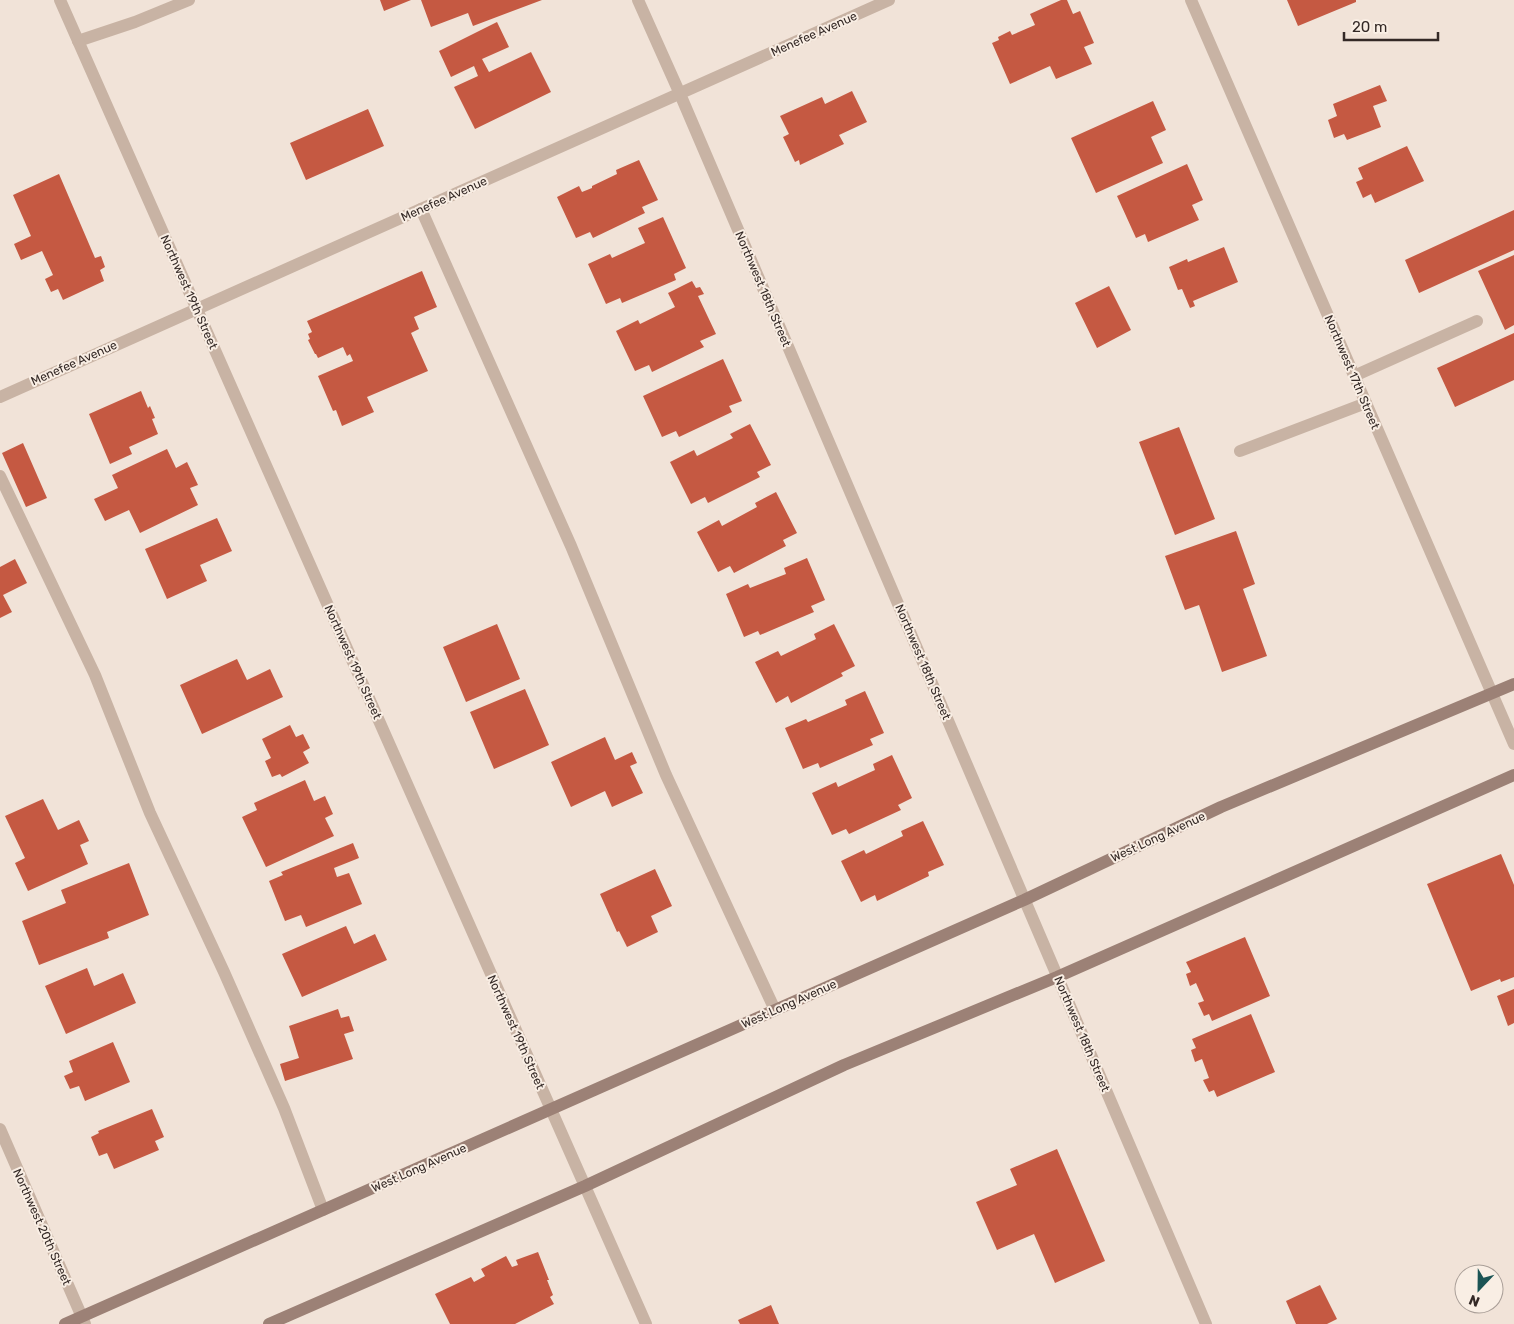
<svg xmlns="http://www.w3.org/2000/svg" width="1514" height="1324" font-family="Rubik,sans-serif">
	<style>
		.building { fill: #c55942 }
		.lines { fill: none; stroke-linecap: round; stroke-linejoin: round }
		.service { stroke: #c8b3a4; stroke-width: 12 }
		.minor { stroke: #c8b3a4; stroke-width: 12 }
		.secondary { stroke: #9c8176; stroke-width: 12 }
		.labels { text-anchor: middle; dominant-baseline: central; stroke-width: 4; stroke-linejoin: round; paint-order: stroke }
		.street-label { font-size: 12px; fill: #342926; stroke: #f9eee4 }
	</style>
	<rect width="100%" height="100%" fill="#f1e3d8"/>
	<!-- building -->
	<path class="building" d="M380 0H411L384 11Z
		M421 0H542L473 26 468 13 431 27Z
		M1061 0H1067L1073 14 1080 11 1094 43 1084 47 1092 64 1056 79 1050 66 1010 84 992 43 999 40 998 37 1010 31 1012 35 1035 25 1030 14Z
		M1287 0H1356V2L1298 26Z
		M497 22 509 47 482 59 489 72 531 52 551 92 475 129 454 87 478 76 474 66 451 77 439 51Z
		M1380 85 1387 101 1373 106 1381 127 1347 140 1344 134 1334 138 1328 120 1337 116 1333 104Z
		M852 91 867 122 839 135 844 144 800 165 799 160 795 162 783 137 789 134 780 116 822 97 825 104Z
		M1153 101 1166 130 1151 137 1163 163 1096 193 1071 138Z
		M368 109 384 146 306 180 290 143Z
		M1407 146 1424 181 1375 203 1371 194 1363 198 1356 182 1363 179 1358 168Z
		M639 160 658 200 642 207 645 213 593 238 590 232 576 238 557 197 579 186 582 192 592 188V186L617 174 616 170Z
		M1187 164 1203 200 1192 205 1199 220 1148 242 1145 234 1136 238 1117 196Z
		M59 174 95 258 101 256 105 267 100 270 104 281 63 300 58 289 51 292 45 279 53 275 42 251 21 260 14 244 31 236 13 195Z
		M1514 210V250L1419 293 1405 260Z
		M663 217 686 268 674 274 676 280 622 303 620 298 606 304 588 264 610 254 612 258 645 243 638 228Z
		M1224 247 1238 282 1193 301 1195 306 1190 308 1182 289 1178 290 1169 267 1187 259 1188 262Z
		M1514 255V325L1505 330 1478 271Z
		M422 271 437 307 414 317 419 329 411 333 428 371 367 397 374 412 342 426 336 410 333 411 318 376 353 361 350 354 347 356 343 347 318 358 316 354H315L308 340 310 339 308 334 312 332 307 321Z
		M692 281 696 288 700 287 704 294 698 296 716 334 700 341 704 347 652 372 649 365 635 371 616 331 638 320 640 324 675 307 668 293Z
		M1109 286 1131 330 1097 348 1075 303Z
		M1514 333V380L1455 407 1437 368Z
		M723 359 742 401 729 406 732 412 679 437 676 431 662 437 643 396Z
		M141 391 148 408 150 406 155 418 152 419 158 434 129 447 132 454 110 464 89 414Z
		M750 424 771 465 757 472 760 477 708 503 705 497 691 504 670 462 694 450 697 456 733 438 730 434Z
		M1179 427 1215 519 1175 535 1139 442Z
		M23 443 47 498 26 507 2 453Z
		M167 449 176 468 187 462 198 485 190 488 198 505 140 533 129 510 105 521 94 499 118 488 112 475Z
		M776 492 797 533 783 540 786 546 734 573 730 566 718 572 697 532 719 520 722 526 757 507 755 503Z
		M217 518 232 551 200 565 207 581 167 599 145 549Z
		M1236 531 1255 584 1243 589 1267 656 1222 672 1199 605 1185 610 1165 556Z
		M807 558 825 600 811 606 814 612 760 635 758 631 744 637 726 594 748 584 750 588 786 574 784 568Z
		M15 559 27 583 3 595 12 612 0 618V567Z
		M497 624 520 679 466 702 443 647Z
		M834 624 855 666 841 673 843 676 791 703 788 696 776 703 755 662 778 651 781 656 816 639 814 634Z
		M237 659 247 680 270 669 283 697 202 734 180 685Z
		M525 689 549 745 494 769 470 712Z
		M865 691 884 733 870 739 873 745 820 768 818 763 803 769 785 728 806 719 808 722 847 705 845 700Z
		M290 725 296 737 303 734 310 748 303 752 309 763 282 777 280 774 272 777 265 761 271 758 262 739Z
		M605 737 615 760 632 752 637 763 630 766 643 793 612 807 605 791 571 807 551 762Z
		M892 755 912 798 898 805 901 810 849 834 846 829 832 835 812 793 836 782 838 787 875 770 873 764Z
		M305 780 314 801 325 796 333 814 325 818 334 836 266 867 242 817 257 810 254 803Z
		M43 799 58 830 79 820 89 841 80 845 88 864 28 891 15 863 25 858 5 816Z
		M923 821 944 865 928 872 929 876 877 901 875 895 861 902 841 861 864 850 866 854 903 836 901 831Z
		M353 843 359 858 334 868 337 877 349 873 362 904 306 927 301 915 285 921 269 881 283 875 281 872Z
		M1501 854 1514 885V977L1501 982 1500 979 1471 991 1427 884Z
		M129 863 149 915 107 932 109 938 39 965 22 921 66 903 61 890Z
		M655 869 672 906 651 916 658 932 627 947 619 931 617 932 600 894Z
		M346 926 354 944 375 934 387 960 302 997 282 954Z
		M1245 937 1270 996 1212 1021 1209 1014 1204 1016 1198 1003 1204 1001 1196 983 1190 986 1186 974 1191 972 1186 962Z
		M87 968 94 986 123 973 136 1003 66 1034 45 986Z
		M1514 989V1023L1508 1026 1497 996Z
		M338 1009 341 1018 349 1016 354 1031 344 1034 353 1059 285 1081 280 1064 299 1058 289 1026Z
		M1251 1014 1275 1072 1217 1097 1214 1090 1209 1092 1203 1080 1209 1078 1202 1059 1195 1062 1191 1050 1196 1048 1192 1039Z
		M113 1042 130 1082 85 1101 79 1086 70 1089 64 1076 73 1072 69 1061Z
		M152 1109 164 1137 155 1141 159 1150 114 1169 107 1153 99 1156 91 1137 99 1133 98 1131Z
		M1057 1149 1105 1261 1055 1283 1034 1234 997 1250 976 1202 1017 1185 1010 1169Z
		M538 1252 549 1280H547L553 1295 550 1297 554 1304 515 1324H450L435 1294 471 1277 474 1282 485 1276 481 1269 506 1256 512 1267 518 1265 516 1260Z
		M1320 1285 1337 1319 1327 1324H1296L1286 1301Z
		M771 1305 779 1324H740L738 1320Z"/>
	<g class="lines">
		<!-- service -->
		<path class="service" d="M78 41 135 22 189 0
			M421 209 571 546 666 775 775 1010
			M1354 376 1477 321
			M1240 451 1366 403
			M0 476 95 675 150 813 224 972 284 1108 323 1210"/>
		<!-- minor -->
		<path class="minor" d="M60 0 646 1324
			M638 0 680 94 1206 1324
			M1191 0 1514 744
			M0 397C295 263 593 134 889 0
			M0 1129 85 1324"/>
		<!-- secondary -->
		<path class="secondary" d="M65 1324 1024 900 1221 807 1514 684
			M269 1324 585 1186 844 1065 1057 977 1514 775"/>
	</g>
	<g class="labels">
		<!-- street labels -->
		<g class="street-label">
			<text transform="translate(814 34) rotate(-24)">Menefee Avenue</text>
			<text transform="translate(444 199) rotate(-24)">Menefee Avenue</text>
			<text transform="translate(763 289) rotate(67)">Northwest 18th Street</text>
			<text transform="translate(189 292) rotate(66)">Northwest 19th Street</text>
			<text transform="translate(74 363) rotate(-24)">Menefee Avenue</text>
			<text transform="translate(1352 372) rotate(67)">Northwest 17th Street</text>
			<text transform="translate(353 662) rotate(66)">Northwest 19th Street</text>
			<text transform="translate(923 662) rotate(67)">Northwest 18th Street</text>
			<text transform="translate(1158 837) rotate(-25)">West Long Avenue</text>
			<text transform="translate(789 1004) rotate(-24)">West Long Avenue</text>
			<text transform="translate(516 1032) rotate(66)">Northwest 19th Street</text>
			<text transform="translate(1082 1034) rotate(67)">Northwest 18th Street</text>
			<text transform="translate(419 1168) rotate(-24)">West Long Avenue</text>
			<text transform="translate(42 1227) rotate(66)">Northwest 20th Street</text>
		</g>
	</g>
	<!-- north arrow -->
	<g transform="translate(1479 1289) rotate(202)"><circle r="24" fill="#f9eee4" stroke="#aa9f98"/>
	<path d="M0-4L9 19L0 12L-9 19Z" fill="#1c5454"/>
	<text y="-8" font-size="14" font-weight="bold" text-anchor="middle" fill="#342926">N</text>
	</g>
	<!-- scale -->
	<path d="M1344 32v8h94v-8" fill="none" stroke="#342926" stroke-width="2.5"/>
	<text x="1352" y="32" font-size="15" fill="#342926" stroke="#f9eee4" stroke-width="4" paint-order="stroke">20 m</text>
</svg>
